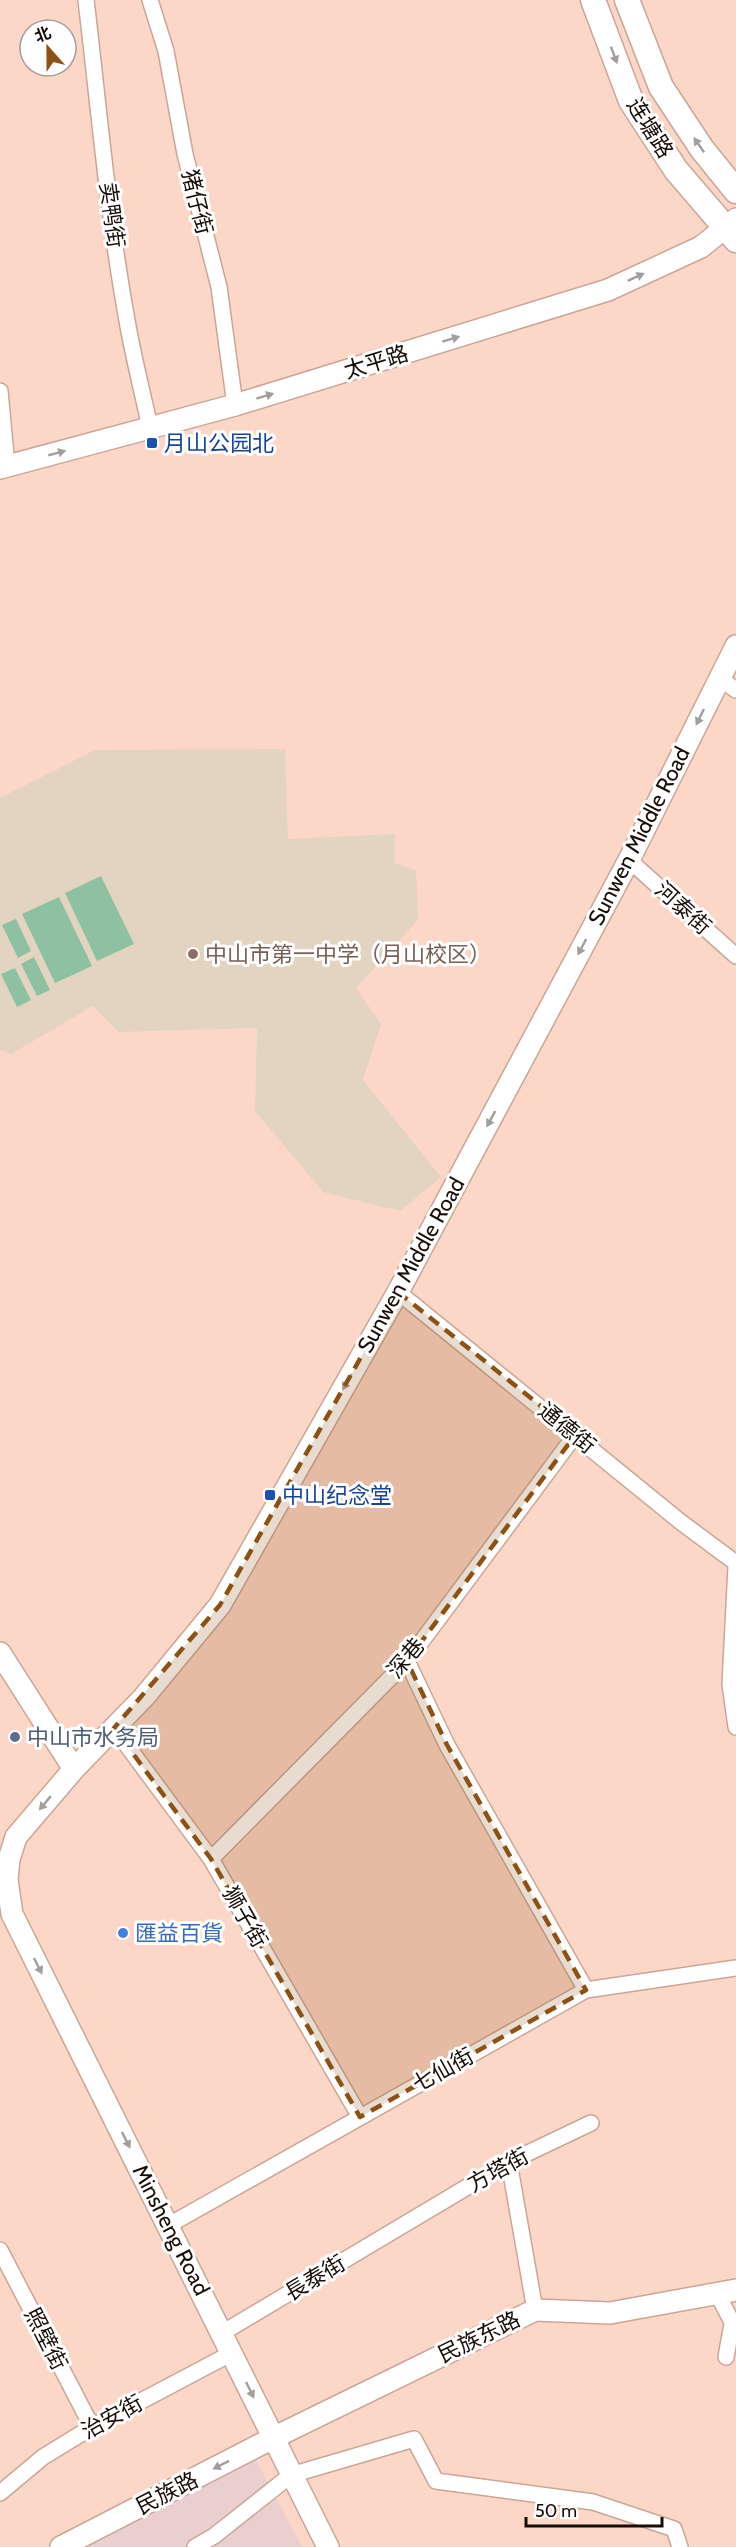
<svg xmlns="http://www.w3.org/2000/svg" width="736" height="2547" font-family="Cabin,'Noto Sans SC',sans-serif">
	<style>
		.commercial { fill: #eacfce }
		.education { fill: #e3d4c1 }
		.garden { fill: #8dc1a1 }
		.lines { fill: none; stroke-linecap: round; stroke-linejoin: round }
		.street-casing { stroke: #caa697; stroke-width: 18 }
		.secondary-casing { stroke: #caa697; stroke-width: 24 }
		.primary-casing { stroke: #caa697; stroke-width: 27 }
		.street { stroke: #fff; stroke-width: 15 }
		.secondary { stroke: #fff; stroke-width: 21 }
		.primary { stroke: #fff; stroke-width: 24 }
		.oneway { fill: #a39e9c }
		.marked { fill: #8e5114; fill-opacity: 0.2; stroke: #8e5114; stroke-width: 4.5; stroke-dasharray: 12 8; stroke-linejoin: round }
		.transit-dot { fill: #1a4fb4; stroke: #fff; stroke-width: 2 }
		.education-dot { fill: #8d6e63; stroke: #fff; stroke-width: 2 }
		.service-dot { fill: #5c6f8a; stroke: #fff; stroke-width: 2 }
		.shop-dot { fill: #3f7fe0; stroke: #fff; stroke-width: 2 }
		.labels { text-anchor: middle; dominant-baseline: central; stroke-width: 6; stroke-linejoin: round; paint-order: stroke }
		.street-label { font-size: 22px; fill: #180c07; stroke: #fff }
		.transit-label { font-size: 22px; fill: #164399; stroke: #fff; text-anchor: start }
		.education-label { font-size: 22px; fill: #785e54; stroke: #fff; text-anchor: start }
		.service-label { font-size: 22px; fill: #4e5e75; stroke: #fff; text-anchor: start }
		.shop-label { font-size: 22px; fill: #366cbe; stroke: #fff; text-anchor: start }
	</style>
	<rect width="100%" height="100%" fill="#fcd7c7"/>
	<!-- commercial -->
	<path class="commercial" d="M255 2458 302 2547H77Z"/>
	<!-- education -->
	<path class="education" d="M285 749 288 839 395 834 394 863 416 870 418 920 356 988 381 1024 363 1080 441 1177 400 1211 323 1192 255 1111 257 1028 119 1032 93 1006 11 1054 0 1050V798L95 750Z"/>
	<!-- garden -->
	<path class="garden" d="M101 876 134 944 97 961 65 893Z
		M59 897 92 966 55 983 22 914Z
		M16 919 31 951 18 958 2 925Z
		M34 957 50 990 37 996 21 964Z
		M15 968 31 1000 17 1007 1 974Z"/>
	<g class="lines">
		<defs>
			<path id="street" d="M86 0C99 109 108 218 128 326 134 360 143 394 150 428
				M150 0 166 51 185 154 219 287 235 405
				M0 391 7 466
				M719 678 736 690
				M629 860 736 956
				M398 1292 682 1523 736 1563
				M736 1567 730 1684 736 1727
				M407 1661 447 1745 586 1990
				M114 1728 211 1859 360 2117
				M211 1859 407 1661 576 1434
				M509 2162 535 2310
				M169 2225 586 1990 736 1968
				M0 2250 92 2427
				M718 2295 736 2330
				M222 2333 509 2162 591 2123
				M726 2357 732 2324
				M0 2493 43 2457 92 2427 232 2353
				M195 2547 214 2536 291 2475 414 2439 436 2481 593 2502 674 2529 680 2547"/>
			<path id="secondary" d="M0 468 235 405 608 290 701 247 736 219
				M0 1653 74 1769
				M61 2547 273 2438 535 2310 610 2313 736 2290
				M328 2547 12 1914 7 1880 9 1859 16 1837 74 1769 144 1697 220 1605 398 1292 629 860 736 646"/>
			<path id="primary" d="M593 0 631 101 676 170 736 240
				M627 0 661 87 702 149 736 191"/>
		</defs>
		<!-- street casing -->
		<use href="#street" class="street-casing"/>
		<!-- secondary casing -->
		<use href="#secondary" class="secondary-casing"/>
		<!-- primary casing -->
		<use href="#primary" class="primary-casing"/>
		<!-- street -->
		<use href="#street" class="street"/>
		<!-- secondary -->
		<use href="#secondary" class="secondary"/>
		<!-- primary -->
		<use href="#primary" class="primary"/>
	</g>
	<!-- one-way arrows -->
	<defs><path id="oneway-solid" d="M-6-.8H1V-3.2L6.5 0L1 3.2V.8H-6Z" transform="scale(1.5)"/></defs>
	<g class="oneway">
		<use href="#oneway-solid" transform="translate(614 55) rotate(70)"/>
		<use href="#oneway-solid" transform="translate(699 145) rotate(-125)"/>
		<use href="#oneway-solid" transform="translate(636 277) rotate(-25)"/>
		<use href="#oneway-solid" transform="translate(451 339) rotate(-17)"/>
		<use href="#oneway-solid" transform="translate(265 396) rotate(-17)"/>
		<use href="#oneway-solid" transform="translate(57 453) rotate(-15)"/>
		<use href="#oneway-solid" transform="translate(700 717) rotate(116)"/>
		<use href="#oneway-solid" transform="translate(582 947) rotate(118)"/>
		<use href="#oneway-solid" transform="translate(491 1119) rotate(118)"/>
		<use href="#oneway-solid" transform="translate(347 1382) rotate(120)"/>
		<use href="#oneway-solid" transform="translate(45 1803) rotate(130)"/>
		<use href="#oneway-solid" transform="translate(38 1966) rotate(63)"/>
		<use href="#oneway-solid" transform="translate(126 2140) rotate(63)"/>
		<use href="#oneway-solid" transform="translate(250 2390) rotate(64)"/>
		<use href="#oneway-solid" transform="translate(221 2465) rotate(153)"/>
	</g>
	<!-- marked area -->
	<path class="marked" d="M398 1292 576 1434 407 1661 447 1745 586 1990 360 2117 211 1859 114 1728 220 1605Z"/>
	<!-- markers -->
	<g class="transit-dot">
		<rect x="146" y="437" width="12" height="12" rx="3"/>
		<rect x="264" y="1489" width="12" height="12" rx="3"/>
	</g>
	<circle class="education-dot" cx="193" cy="954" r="6"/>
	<circle class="service-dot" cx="15" cy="1737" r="6"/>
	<circle class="shop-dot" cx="123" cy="1933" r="6"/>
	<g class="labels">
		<!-- street labels -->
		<g class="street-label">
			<text transform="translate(650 128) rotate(58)">连塘路</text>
			<text transform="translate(197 202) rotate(76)">猪仔街</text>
			<text transform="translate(112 215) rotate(82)">卖鸭街</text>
			<text transform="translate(376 362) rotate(-17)">太平路</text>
			<text transform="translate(639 836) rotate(-63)">Sunwen Middle Road</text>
			<text transform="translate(683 908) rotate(42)">河泰街</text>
			<text transform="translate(411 1265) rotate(-61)">Sunwen Middle Road</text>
			<text transform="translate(567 1428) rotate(39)">通德街</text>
			<text transform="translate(406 1658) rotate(-50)">深巷</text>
			<text transform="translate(245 1917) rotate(60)">狮子街</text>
			<text transform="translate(443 2070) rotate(-29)">七仙街</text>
			<text transform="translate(498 2170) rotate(-29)">方塔街</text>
			<text transform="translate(171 2230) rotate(63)">Minsheng Road</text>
			<text transform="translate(315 2278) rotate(-31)">長泰街</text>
			<text transform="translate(479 2337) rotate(-26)">民族东路</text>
			<text transform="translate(46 2339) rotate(63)">照壁街</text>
			<text transform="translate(112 2417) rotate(-29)">治安街</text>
			<text transform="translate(167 2493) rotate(-27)">民族路</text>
		</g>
		<!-- transit labels -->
		<g class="transit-label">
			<text x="164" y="443">月山公园北</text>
			<text x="282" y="1495">中山纪念堂</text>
		</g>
		<!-- education labels -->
		<g class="education-label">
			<text x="205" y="954">中山市第一中学（月山校区）</text>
		</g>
		<!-- service labels -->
		<g class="service-label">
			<text x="27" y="1737">中山市水务局</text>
		</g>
		<!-- shop labels -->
		<g class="shop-label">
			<text x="135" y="1933">匯益百貨</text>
		</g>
	</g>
	<!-- north arrow -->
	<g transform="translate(48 48) rotate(339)"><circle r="28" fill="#ffffff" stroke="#a39e9c" stroke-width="1.5"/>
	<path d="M0-4.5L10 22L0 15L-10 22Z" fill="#8e5114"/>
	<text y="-9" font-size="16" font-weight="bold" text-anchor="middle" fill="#180c07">北</text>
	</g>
	<!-- scale -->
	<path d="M526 2517v9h136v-9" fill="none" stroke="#180c07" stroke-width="3"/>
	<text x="535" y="2517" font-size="18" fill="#180c07" stroke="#ffffff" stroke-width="4.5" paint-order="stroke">50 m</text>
</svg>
